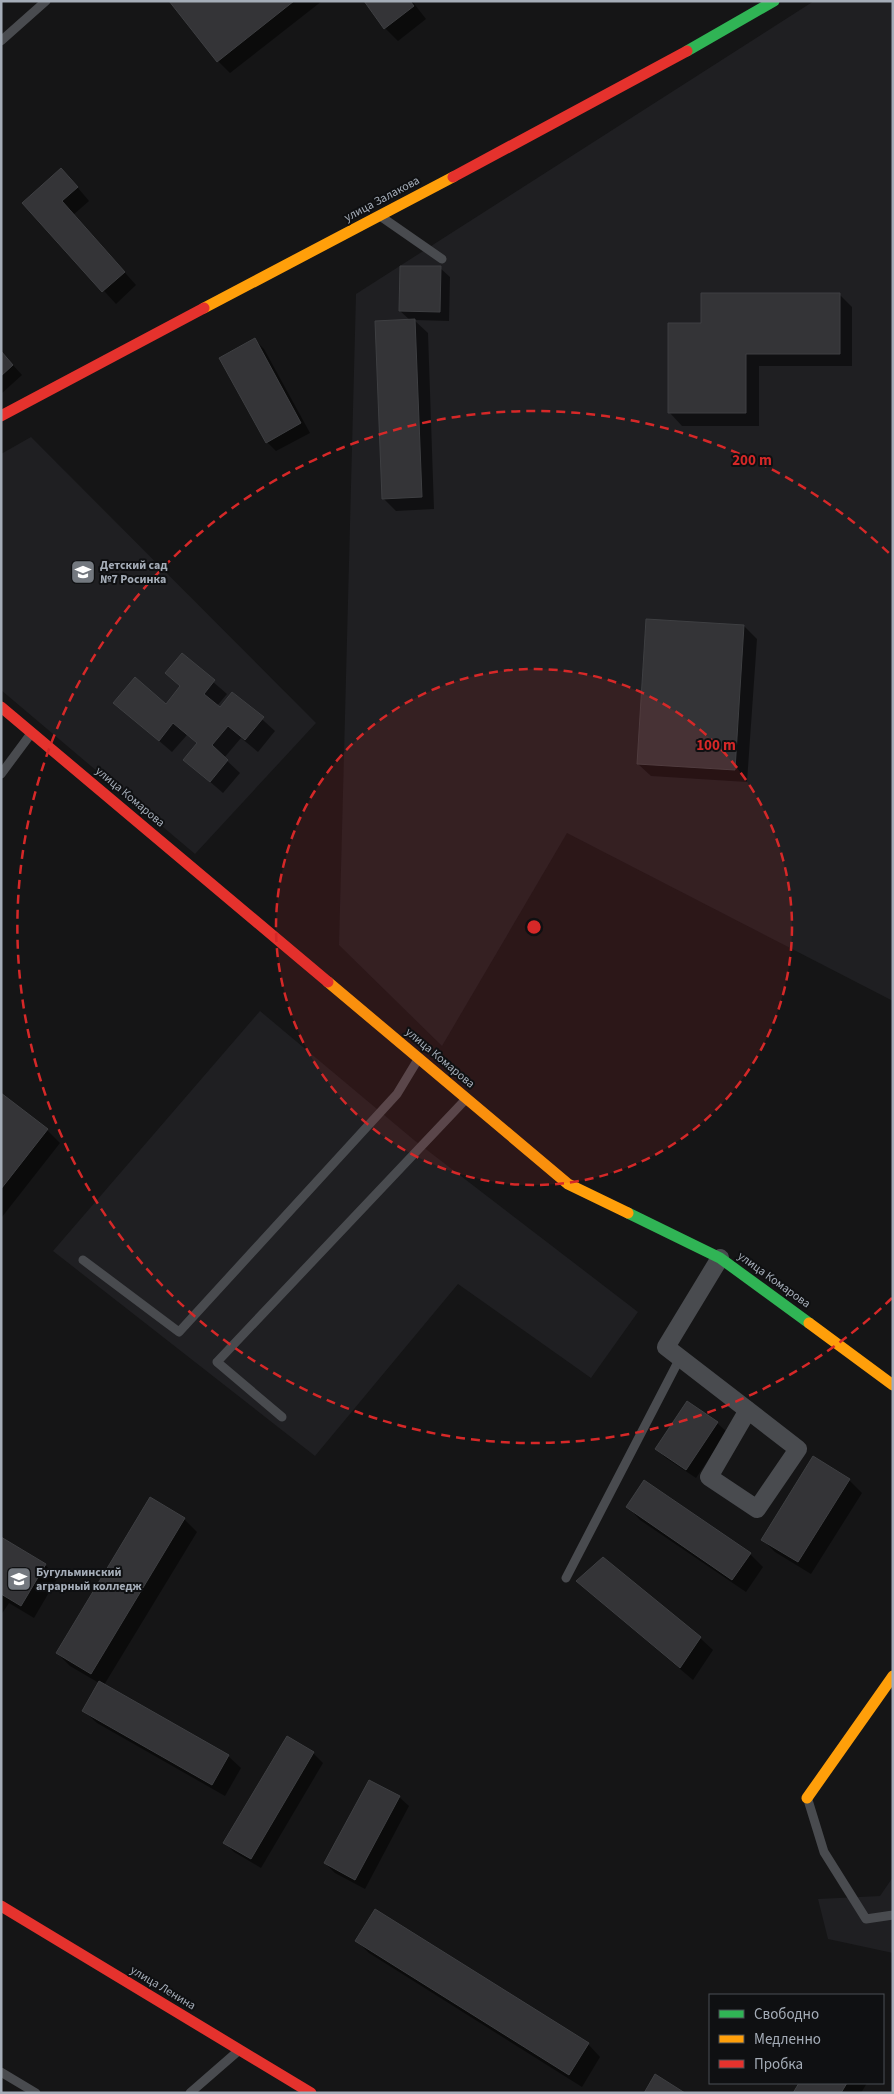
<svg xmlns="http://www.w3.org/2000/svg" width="894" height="2094" font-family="'Source Sans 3',sans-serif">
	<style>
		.built { fill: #1f1f22 }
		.shadow { fill: #0007 }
		.building { fill: #343437; stroke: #3e3f42 }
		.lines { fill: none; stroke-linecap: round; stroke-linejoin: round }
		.lane { stroke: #494b4f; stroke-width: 9 }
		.street { stroke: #494b4f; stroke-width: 18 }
		.fast { stroke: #30b455; stroke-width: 11 }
		.slow { stroke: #ff9f0a; stroke-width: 11 }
		.jam { stroke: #e5322d; stroke-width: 11 }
		.ring { fill: none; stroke: #d62828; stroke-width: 2.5; stroke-dasharray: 9 6 }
		.labels { text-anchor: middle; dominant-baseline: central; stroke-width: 4; stroke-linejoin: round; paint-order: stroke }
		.street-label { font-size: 12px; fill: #a5adb8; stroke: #0f1012 }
		.poi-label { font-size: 12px; font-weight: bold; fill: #a5adb8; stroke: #0f1012; text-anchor: start }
		.centre { fill: #d62828; stroke: #0f1012; stroke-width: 2.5 }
		.ring-label { font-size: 15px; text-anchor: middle; font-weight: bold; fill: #d62828; stroke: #0f1012; stroke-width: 4; stroke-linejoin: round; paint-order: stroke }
	</style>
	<rect width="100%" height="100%" fill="#151516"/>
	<!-- built -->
	<path class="built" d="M814 1H893V1001L567 833 442 1046 339 945 356 294Z
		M31 437 316 723 195 854 1 690V454Z
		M260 1011 414 1140 638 1312 591 1378 458 1284 315 1456 53 1251Z
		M893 1877V1953L828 1939 818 1899 880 1896Z"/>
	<!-- shadow -->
	<path class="shadow" d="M171 1H322L230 73 218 61Z
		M365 1H412L426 19 398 41 385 28Z
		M73 182 89 201 73 215 136 285 116 304 24 203Z
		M440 268 450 277 449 321 414 320 428 333 434 509 396 511 383 498 411 321 400 311Z
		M839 294 852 307V366H759V426H682L670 413 702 324Z
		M254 339 264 349 310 433 276 451 267 442Z
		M1 352 22 375 1 394Z
		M744 626 757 639 747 782 651 776 638 764Z
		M182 655 227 694 217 706 220 708 233 693 275 731 258 752 241 738 224 758 240 773 223 793 185 760 198 744 187 735 172 752 115 703 166 705 181 687 166 673Z
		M1 1095 47 1130 60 1143 2 1217Z
		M717 1423 727 1432 696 1478 666 1458 656 1449Z
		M849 1480 862 1493 811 1574 775 1552 762 1539Z
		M628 1507 750 1554 763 1567 746 1592 640 1520Z
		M184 1519 197 1532 104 1685 228 1756 241 1768 225 1796 97 1723 84 1711 99 1683 70 1666 57 1653Z
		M1 1538 45 1565 58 1577 34 1618 9 1603 1 1615Z
		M578 1582 700 1638 713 1650 693 1680Z
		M287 1738 313 1753 323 1763 261 1868 234 1852 225 1843Z
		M399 1797 409 1806 365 1889 335 1873 325 1863Z
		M356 1940 588 2044 600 2057 582 2087 369 1953Z
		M800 2083H867L861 2093H794Z"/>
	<!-- building -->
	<path class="building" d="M169 1H294L217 62Z
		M364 1H410L414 6 384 29Z
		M61 168 78 187 62 201 125 272 102 292 22 203Z
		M400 266H441L440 312 399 311Z
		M701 293H840V354H746V413H668V323H701Z
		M415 319 422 497 382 499 375 321Z
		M255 338 301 423 266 443 219 358Z
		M1 351 13 365 1 376Z
		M646 619 744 625 735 770 637 764Z
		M182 653 215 680 204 694 220 707 232 692 264 717 245 740 228 726 212 745 228 760 210 782 183 760 197 743 173 723 159 741 113 703 135 677 166 704 180 686 165 673Z
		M1 1093 48 1129 1 1189Z
		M687 1401 718 1422 686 1470 655 1449Z
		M813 1456 850 1479 798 1562 761 1540Z
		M644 1480 751 1553 732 1580 626 1507Z
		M150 1497 185 1518 91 1674 56 1653Z
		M1 1537 46 1564 21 1606 1 1594Z
		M603 1557 701 1637 680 1668 576 1581Z
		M99 1681 229 1755 212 1785 82 1711Z
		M287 1736 314 1752 251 1859 223 1843Z
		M369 1780 400 1796 355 1880 324 1863Z
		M375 1909 589 2043 569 2075 355 1941Z
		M655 2074 685 2093H644Z
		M799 2083H847L841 2093H793Z"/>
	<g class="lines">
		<!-- lane -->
		<path class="lane" d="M1 41 46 1
			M383 218 442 259
			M1 774 30 735
			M83 1260 179 1332 397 1094 417 1061
			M282 1417 217 1362 466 1099
			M566 1578 680 1358
			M808 1800 824 1852 866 1919 893 1915
			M1 2072 36 2093
			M190 2093 237 2052"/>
		<!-- street -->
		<path class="street" d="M720 1258 666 1347 798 1449 757 1509 709 1477 748 1410"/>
		<!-- fast -->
		<path class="fast" d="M687 51 774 1
			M628 1213 720 1258 809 1323"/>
		<!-- slow -->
		<path class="slow" d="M204 308 453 177
			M328 982 568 1184 628 1213
			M809 1323 893 1385
			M807 1798 893 1676"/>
		<!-- jam -->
		<path class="jam" d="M453 177 687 51
			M1 416 204 308
			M1 707 328 982
			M1 1906 311 2093"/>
	</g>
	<!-- distance rings -->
	<circle cx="534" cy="927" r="258" fill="#d62828" fill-opacity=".12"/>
	<g class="ring">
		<circle cx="534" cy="927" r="258"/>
		<path d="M892 1298A516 516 0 1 1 892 556"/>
	</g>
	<!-- icons -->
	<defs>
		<symbol id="school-square" viewBox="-11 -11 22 22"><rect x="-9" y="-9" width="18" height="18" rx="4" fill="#73787f" stroke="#0f1012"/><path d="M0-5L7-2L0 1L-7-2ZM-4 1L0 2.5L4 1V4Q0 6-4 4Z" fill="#fff"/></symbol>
		<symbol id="university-square" viewBox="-11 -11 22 22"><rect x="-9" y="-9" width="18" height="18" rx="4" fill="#73787f" stroke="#0f1012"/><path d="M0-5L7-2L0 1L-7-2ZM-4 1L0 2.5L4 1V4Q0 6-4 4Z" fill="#fff"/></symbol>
	</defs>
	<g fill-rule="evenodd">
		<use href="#school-square" x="69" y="558" width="28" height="28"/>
		<use href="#university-square" x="5" y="1565" width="28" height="28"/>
	</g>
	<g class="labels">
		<!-- street labels -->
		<g class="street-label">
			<text transform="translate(382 199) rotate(-28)">улица Залакова</text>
			<text transform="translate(130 797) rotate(40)">улица Комарова</text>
			<text transform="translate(440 1058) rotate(40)">улица Комарова</text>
			<text transform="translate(774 1280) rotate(36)">улица Комарова</text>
			<text transform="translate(163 1988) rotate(31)">улица Ленина</text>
		</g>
		<!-- poi labels -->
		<g class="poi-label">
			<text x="100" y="565">Детский сад<tspan x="100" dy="14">№7 Росинка</tspan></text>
			<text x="36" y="1572">Бугульминский<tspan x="36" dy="14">аграрный колледж</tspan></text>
		</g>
	</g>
	<circle cx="534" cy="927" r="8" class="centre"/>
	<g class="ring-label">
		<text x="752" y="465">200 m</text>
		<text x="716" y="750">100 m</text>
	</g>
	<!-- border -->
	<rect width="894" height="2094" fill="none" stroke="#a5adb8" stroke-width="5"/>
	<!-- legend -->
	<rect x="709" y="1994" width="175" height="90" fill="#0f1012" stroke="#4b4f54"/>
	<rect x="719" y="2010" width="25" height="8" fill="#30b455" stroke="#4b4f54"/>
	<text x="754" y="2019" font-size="15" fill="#a5adb8">Свободно</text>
	<rect x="719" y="2035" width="25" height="8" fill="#ff9f0a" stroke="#4b4f54"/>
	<text x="754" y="2044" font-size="15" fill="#a5adb8">Медленно</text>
	<rect x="719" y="2060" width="25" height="8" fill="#e5322d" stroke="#4b4f54"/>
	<text x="754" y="2069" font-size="15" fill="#a5adb8">Пробка</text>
</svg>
